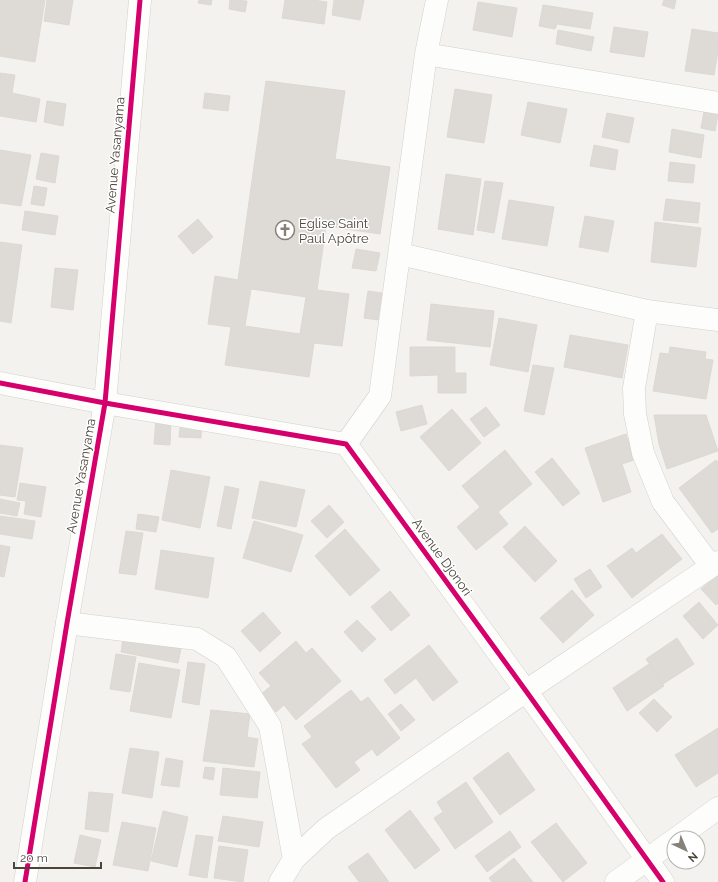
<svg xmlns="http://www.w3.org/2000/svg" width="718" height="882" font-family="Raleway,sans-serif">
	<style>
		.building { fill: #dedbd6; stroke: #dcd9d4; fill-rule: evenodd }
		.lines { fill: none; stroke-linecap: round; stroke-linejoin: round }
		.minor-casing { stroke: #d2d0cb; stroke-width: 23 }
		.tertiary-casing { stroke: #d2d0cb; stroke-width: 23 }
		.minor { stroke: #fdfdfc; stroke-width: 22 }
		.tertiary { stroke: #fdfdfc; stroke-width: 22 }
		.cycleway-casing { stroke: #fff; stroke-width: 8 }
		.cycleway { stroke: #d6006c; stroke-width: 5 }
		.labels { text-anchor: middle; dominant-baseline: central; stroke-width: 3; stroke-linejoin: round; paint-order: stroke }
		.street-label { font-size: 13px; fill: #4b4439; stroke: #fff }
		.poi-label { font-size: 13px; fill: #4b4439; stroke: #fff; text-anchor: start }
	</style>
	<rect width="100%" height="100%" fill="#f4f2ee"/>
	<!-- building -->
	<path class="building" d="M0 0H45L35 62 0 56Z
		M47 0H73L69 25 44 21Z
		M199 0H212L211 5 198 3Z
		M230 0 247 1 245 12 229 9Z
		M285 0H313L327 2 324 24 282 18Z
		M334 0H364L360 20 332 15Z
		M664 0H676L674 9 662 5Z
		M478 2 517 8 512 37 473 30Z
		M543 5 593 13 590 29 557 24 555 29 539 26Z
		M614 27 648 32 644 57 610 52Z
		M692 29 718 33V52L714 75 685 71Z
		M558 30 594 37 591 51 556 44Z
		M0 73 15 75 12 93 40 99 36 122 0 116Z
		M266 81 345 91 335 159 390 167 380 234 326 226 317 290 349 294 342 346 314 343 309 377 225 365 231 327 208 324 215 276 238 280ZM251 289 306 297 300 334 245 326Z
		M455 89 492 95 484 143 447 137Z
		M205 93 230 96 228 111 203 108Z
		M47 101 66 104 63 126 44 122Z
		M528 102 567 109 560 143 521 135Z
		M704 112 718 114 715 131 701 128Z
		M607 113 634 118 629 143 602 137Z
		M672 129 704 135 701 158 669 152Z
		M594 145 618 150 615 170 590 166Z
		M0 150 31 155 21 206 0 203Z
		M41 153 59 156 55 183 36 179Z
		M670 162 695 165 693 183 668 181Z
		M446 174 481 179 473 235 438 229Z
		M485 181 503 183 494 233 477 230Z
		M34 186 47 188 44 206 31 204Z
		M666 199 700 203 698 223 663 220Z
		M509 200 554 207 547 246 502 239Z
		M25 211 58 216 55 235 22 230Z
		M585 216 614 221 608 252 579 247Z
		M198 219 213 237 193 254 178 236Z
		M655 222 701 228 696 267 651 262Z
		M0 242 22 245 11 323 0 321Z
		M356 249 380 253 376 271 352 268Z
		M55 268 78 270 73 310 51 307Z
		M368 291 382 293 378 320 364 318Z
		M431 304 494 311 490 347 427 340Z
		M499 318 537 325 528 372 490 365Z
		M570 335 628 345 622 378 564 367Z
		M410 347H455V373H466V393H438V375L410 376Z
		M670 347 706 352 705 359 713 360 706 399 653 391 660 353 669 354Z
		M533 365 554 368 544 415 524 411Z
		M422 405 427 424 401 431 396 412Z
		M486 407 500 425 484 437 470 419Z
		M452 409 481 443 449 471 420 437Z
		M654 415H706L718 451 667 469 659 444Z
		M156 418 171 419 170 445 154 444Z
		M181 420 202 422 201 438 179 437Z
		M626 434 634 460 622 464 631 492 603 502 585 448Z
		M0 445 23 448 15 497 0 495Z
		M505 450 532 484 498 512 508 524 476 550 457 527 480 507 462 486Z
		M552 458 580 493 563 506 535 472Z
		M716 460 718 462V529L712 533 679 488Z
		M171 470 210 477 200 528 162 520Z
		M260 481 305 490 296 527 252 518Z
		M20 483 46 487 41 517 24 514 26 501 17 500Z
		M225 486 239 489 231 529 217 526Z
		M0 499 20 503 17 516 0 513Z
		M329 505 344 522 327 538 311 521Z
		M138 514 159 517 156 532 136 529Z
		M0 516 35 521 32 539 0 534Z
		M254 521 303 535 291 572 243 558Z
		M525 526 557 561 535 582 503 547Z
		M345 529 380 570 350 596 315 556Z
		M126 531 143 533 136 575 119 573Z
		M662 534 682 559 632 598 607 566 632 548 636 553Z
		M0 545 10 547 4 577 0 576Z
		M161 550 214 558 208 598 155 589Z
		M590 569 602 587 586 598 574 579Z
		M718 574V603L716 605 701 589Z
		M572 590 594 615 563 643 540 618Z
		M390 591 410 615 391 631 371 607Z
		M699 602 718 625 703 639 683 616Z
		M263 612 281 633 260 652 241 631Z
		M357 620 376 639 362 652 344 632Z
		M124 633 182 644 178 663 121 652Z
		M677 638 694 664 663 684 646 659Z
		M296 641 306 653 312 648 341 681 296 720 284 705 276 712 261 694 271 686 259 673Z
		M429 645 458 682 433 701 416 678 395 694 384 680Z
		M116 654 136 657 130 692 110 689Z
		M188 662 205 664 199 705 182 702Z
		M139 663 180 670 171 718 130 711Z
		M649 664 664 686 627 711 613 688Z
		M351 690 361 702 368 697 400 738 377 756 372 749 354 762 360 770 336 788 302 744 312 737 304 726Z
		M654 699 672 717 657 732 639 713Z
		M401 704 415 720 401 731 388 714Z
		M211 710 250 714 247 737 258 739 254 767 203 761Z
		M718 728V773L696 787 675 755Z
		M130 748 159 752 152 798 122 793Z
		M508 752 535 790 500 815 473 778Z
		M166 758 183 761 179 787 161 785Z
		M205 767 215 768 213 780 203 778Z
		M223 768 260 772 257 798 220 795Z
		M466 782 493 822 455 849 434 818 443 812 437 802Z
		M89 792 113 794 108 832 85 829Z
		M410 810 440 850 415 869 385 830Z
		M163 811 188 817 177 867 151 861Z
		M223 816 263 822 259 847 218 841Z
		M122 822 156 828 148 871 113 865Z
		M556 823 587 863 563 882 531 842Z
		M510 831 521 847 487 872 475 856Z
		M80 835 101 840 95 867 74 863Z
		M196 835 213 837 207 878 189 875Z
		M219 846 248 850 243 882 214 878Z
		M368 853 389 882H359L348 867Z
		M514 858 533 882H492L489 878Z"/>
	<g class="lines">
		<defs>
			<path id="minor" d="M426 54 718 103
				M400 254 647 311 718 320
				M647 311 634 388 635 414 643 453 663 502 711 566
				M0 383 105 403 346 444 526 691 663 882
				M346 444 380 396 426 54 437 0
				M67 623 197 639 226 657 270 726 294 859
				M677 838 718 808
				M280 882 294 859 326 829 526 691 718 562
				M616 882 674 840"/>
			<path id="tertiary" d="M25 882 67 623 105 403 140 0"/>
		</defs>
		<!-- minor casing -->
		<use href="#minor" class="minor-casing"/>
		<!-- tertiary casing -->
		<use href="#tertiary" class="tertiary-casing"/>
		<!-- minor -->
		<use href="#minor" class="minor"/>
		<!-- tertiary -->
		<use href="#tertiary" class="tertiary"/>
		<defs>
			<path id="cycleway" d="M0 383 105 403 346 444 526 691 663 882
				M25 882 67 623 105 403 140 0"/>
		</defs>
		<!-- cycleway casing -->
		<use href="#cycleway" class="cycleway-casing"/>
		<!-- cycleway -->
		<use href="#cycleway" class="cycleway"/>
	</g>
	<!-- icons -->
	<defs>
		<symbol id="church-ring" viewBox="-11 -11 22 22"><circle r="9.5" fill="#fff" stroke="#868178" stroke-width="1.5"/><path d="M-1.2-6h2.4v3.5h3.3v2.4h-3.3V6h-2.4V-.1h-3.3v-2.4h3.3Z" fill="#868178"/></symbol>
	</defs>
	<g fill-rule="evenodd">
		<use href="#church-ring" x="274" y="219" width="22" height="22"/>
	</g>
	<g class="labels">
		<!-- street labels -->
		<g class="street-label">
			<text transform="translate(115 155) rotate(-85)">Avenue Yasanyama</text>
			<text transform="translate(81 476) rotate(-80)">Avenue Yasanyama</text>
			<text transform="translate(442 557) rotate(54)">Avenue Djonori</text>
		</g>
		<!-- poi labels -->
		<g class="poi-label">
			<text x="299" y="223">Eglise Saint<tspan x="299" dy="15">Paul Apôtre</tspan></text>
		</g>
	</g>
	<!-- north arrow -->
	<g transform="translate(686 850) rotate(136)"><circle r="19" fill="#ffffff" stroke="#b7b4b0"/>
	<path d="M0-3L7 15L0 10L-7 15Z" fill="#868178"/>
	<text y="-6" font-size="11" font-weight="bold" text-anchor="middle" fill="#4b4439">N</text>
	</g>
	<!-- scale -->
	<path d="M14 862v6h87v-6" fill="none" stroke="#4b4439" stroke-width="2"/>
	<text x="20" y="862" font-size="12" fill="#4b4439" stroke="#ffffff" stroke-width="3" paint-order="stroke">20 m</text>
</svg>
